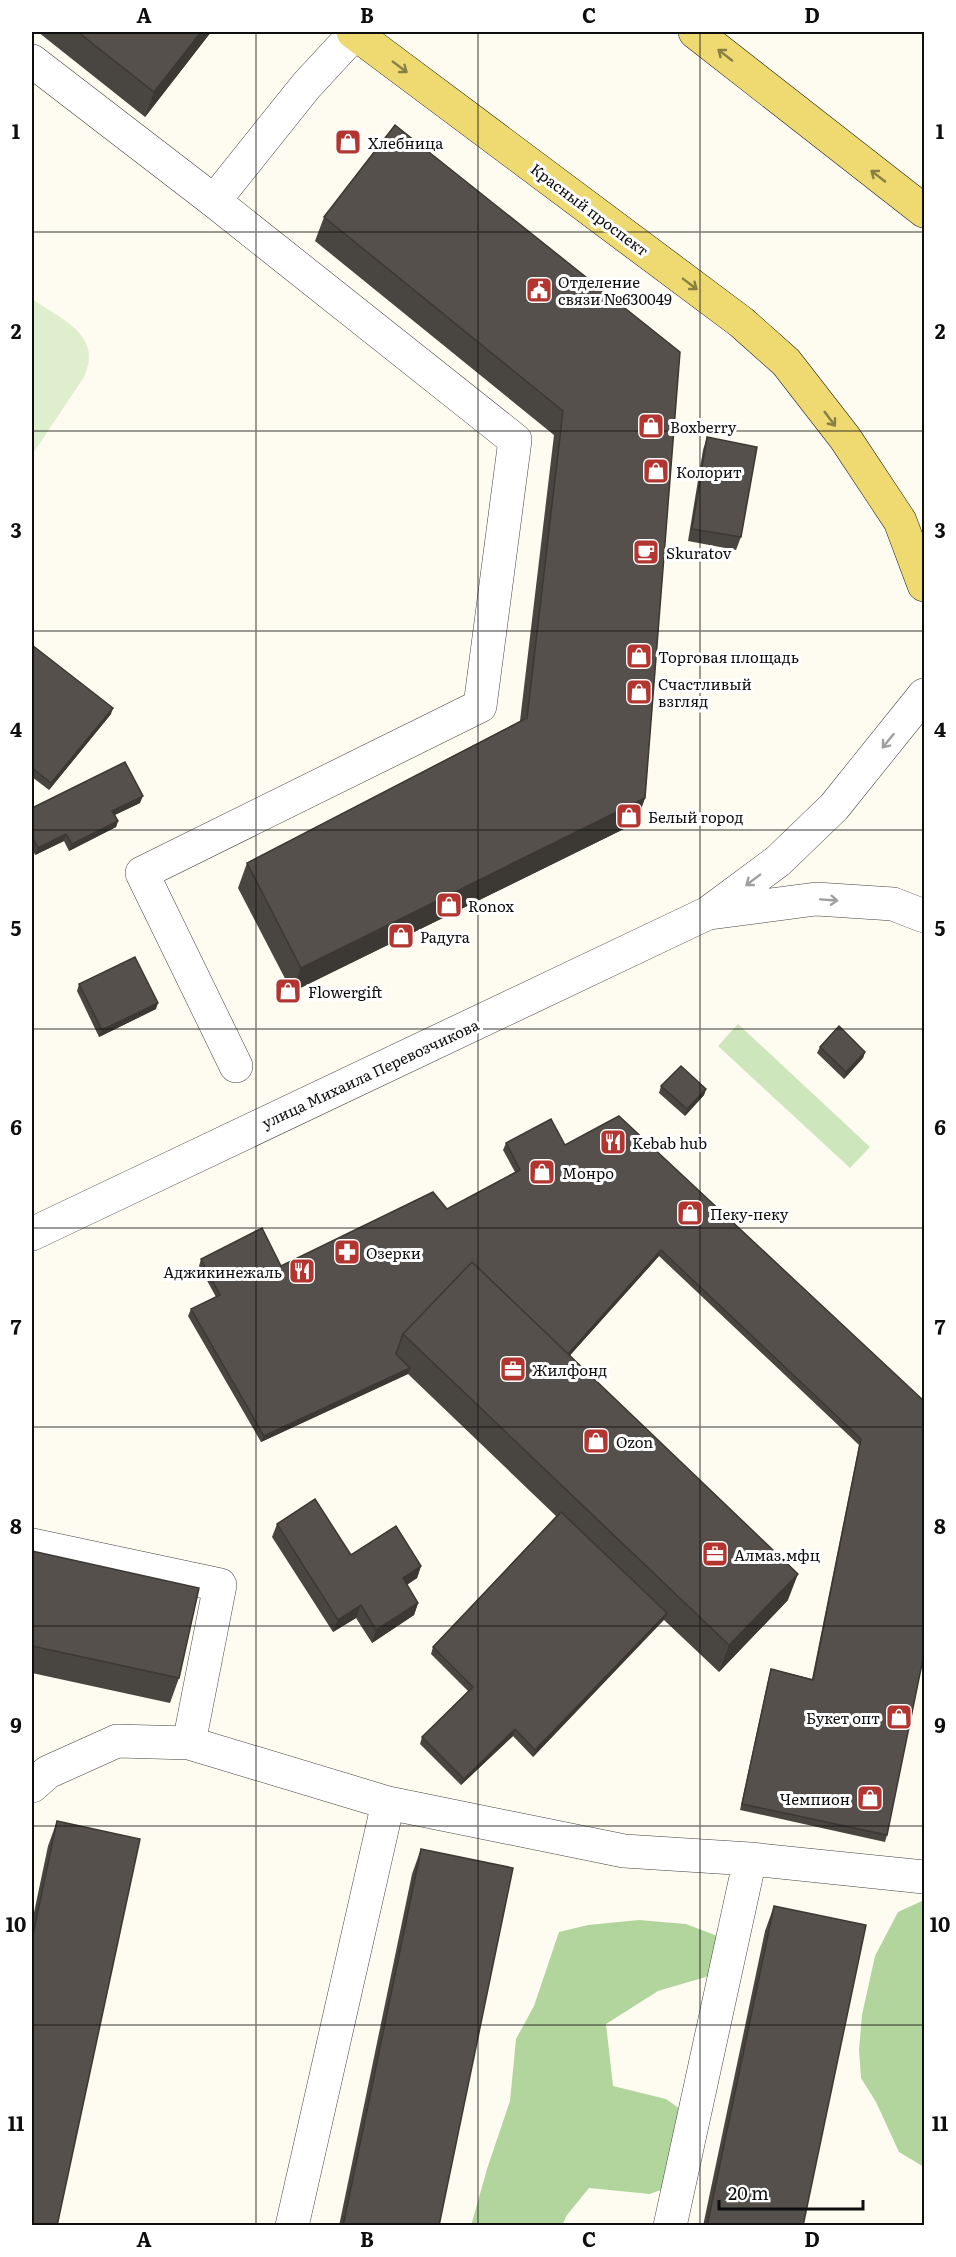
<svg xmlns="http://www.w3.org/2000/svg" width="956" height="2257" font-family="Literata,serif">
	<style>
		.green { fill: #cee6bc }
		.forest { fill: #b1d59c }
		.pitch { fill: #dfeecd }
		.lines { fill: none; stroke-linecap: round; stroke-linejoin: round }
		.minor-casing { stroke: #414141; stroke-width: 34 }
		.major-casing { stroke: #1f1f1f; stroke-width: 34 }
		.minor { stroke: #fff; stroke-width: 33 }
		.major { stroke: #eeda70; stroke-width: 33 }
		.wall { fill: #494540 }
		.shaded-wall { fill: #3c3834 }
		.building { fill: #55504b; stroke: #3c3834; stroke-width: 1.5 }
		.oneway { stroke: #897e44 }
		.oneway2 { stroke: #9f9f9f }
		.grid { fill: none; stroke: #0e0e0e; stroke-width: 1.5; stroke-opacity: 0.55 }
		.labels { text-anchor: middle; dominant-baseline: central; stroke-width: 6; stroke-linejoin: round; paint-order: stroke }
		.poi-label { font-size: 15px; fill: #0e0e0e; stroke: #fff; text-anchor: start }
		.street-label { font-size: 15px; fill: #0e0e0e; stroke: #fff }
		.neatline { fill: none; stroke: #0e0e0e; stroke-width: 2 }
		.grid-label { font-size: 20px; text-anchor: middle; font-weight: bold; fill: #0e0e0e }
	</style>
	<rect width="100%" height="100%" fill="#fefcf0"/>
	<!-- green -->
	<path class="green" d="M738 1024 870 1147 850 1168 718 1046Z"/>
	<!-- forest -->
	<path class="forest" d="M924 1900V2167L899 2152 876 2102 861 2078 859 2050 862 2015 875 1956 898 1912Z
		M639 1920 686 1924 720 1937 709 1976 658 1991 606 2024 613 2086 666 2099 683 2111 682 2182 650 2194 589 2188 567 2215 562 2225 471 2226 487 2169 510 2101 516 2039 534 2006 559 1932 588 1925Z"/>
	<!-- pitch -->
	<path class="pitch" d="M32 299C61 319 104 335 84 377L32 455Z"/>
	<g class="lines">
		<defs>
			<path id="minor" d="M32 61 214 201 515 440 480 706 142 873 236 1066
				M214 201 306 86 355 33
				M710 913 816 899 893 904 924 916
				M32 1234 708 913 778 861 834 807 924 695
				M32 1545 220 1585 189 1743
				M32 1786 48 1772 117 1741 189 1743 388 1803 624 1851 750 1859 924 1877
				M292 2226 388 1803
				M670 2226 750 1859"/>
			<path id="major" d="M353 32 741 322 786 362 845 438 900 521 924 585
				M695 32 924 211"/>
		</defs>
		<!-- minor casing -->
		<use href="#minor" class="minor-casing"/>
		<!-- major casing -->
		<use href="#major" class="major-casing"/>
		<!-- minor -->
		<use href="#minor" class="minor"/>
		<!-- major -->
		<use href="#major" class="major"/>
	</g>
	<!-- wall -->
	<path class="wall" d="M38 32H211L145 117Z
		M324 217 680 352 645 798 636 823 292 992 238 888 247 863 520 721 554 435 315 241Z
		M707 437 741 537 736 550 688 541 703 450Z
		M32 645 111 714 49 790 32 777Z
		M140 803 115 815 118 821 116 827 69 851 64 841 35 855 32 847V808Z
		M79 984 156 1009 99 1037 77 991Z
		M820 1047 865 1052 863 1058 844 1079 817 1053Z
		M661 1086 706 1089 704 1095 685 1116 659 1093Z
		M506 1143 565 1145 924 1401 887 1835 885 1842 740 1810 769 1676 771 1669 812 1679 859 1445 659 1256 570 1355 788 1600 719 1672 664 1620 533 1757 513 1736 461 1785 420 1744 422 1737 468 1691 431 1654 433 1647 556 1516 408 1374 261 1442 188 1316 191 1309 216 1297 199 1266 201 1259 281 1266 447 1209 515 1172 503 1150Z
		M277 1524 351 1555 421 1566 417 1578 407 1585 418 1603 414 1615 372 1643 356 1618 333 1632 272 1537Z
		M32 1551 179 1678 170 1703 32 1673Z
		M57 1821 32 2226V1922L48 1846Z
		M421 1849 439 2226H339L412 1874Z
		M774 1906 803 2226H703L765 1931Z"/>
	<!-- shaded-wall -->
	<path class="shaded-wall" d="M201 32H211L145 117 154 92Z
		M113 708 111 714 49 790 51 783Z
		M143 796 140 803 110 817 112 811Z
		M645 798 636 823 292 992 301 968Z
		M118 821 116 827 69 851 72 844Z
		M66 834 64 841 35 855 38 848Z
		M158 1003 156 1009 99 1037 102 1030Z
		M865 1052 863 1058 844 1079 846 1072Z
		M706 1089 704 1095 685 1116 687 1109Z
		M661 1250 659 1256 565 1361 552 1366Z
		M410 1368 408 1374 261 1442 264 1436Z
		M421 1566 417 1578 398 1590 403 1578Z
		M798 1574 788 1600 719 1672 729 1645Z
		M418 1603 414 1615 372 1643 376 1630Z
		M361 1605 356 1618 333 1632 338 1620Z
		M667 1613 664 1619 533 1757 535 1750Z
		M515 1729 513 1736 461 1785 464 1779Z"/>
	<!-- building -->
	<path class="building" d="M78 32H201L154 92Z
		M395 125 680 352 645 798 301 968 247 863 527 718 563 411 324 217Z
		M707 437 757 447 741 537 692 529Z
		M32 645 113 708 51 783 32 768Z
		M125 762 143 796 112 811 118 821 72 844 66 834 38 848 32 836V808Z
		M135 957 158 1003 102 1030 79 984Z
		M839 1026 865 1052 846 1072 820 1047Z
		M681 1066 706 1089 687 1109 661 1086Z
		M619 1116 924 1401V1654L887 1835 742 1804 771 1669 813 1680 861 1439 661 1250 568 1354 472 1262 403 1334 396 1354 410 1368 264 1436 191 1309 220 1295 201 1259 262 1228 281 1266 433 1192 447 1209 520 1170 506 1143 551 1119 565 1145Z
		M472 1262 798 1574 729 1645 403 1334Z
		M315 1499 351 1555 396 1526 421 1566 403 1578 418 1603 376 1630 361 1605 338 1620 277 1524Z
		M561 1512 667 1613 535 1750 515 1729 464 1779 422 1737 473 1687 433 1647Z
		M32 1551 199 1588 179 1678 32 1646Z
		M57 1821 140 1839 57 2226H32V1939Z
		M421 1849 513 1868 439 2226H343Z
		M774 1906 866 1925 803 2226H707Z"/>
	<!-- one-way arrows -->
	<defs><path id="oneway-shaft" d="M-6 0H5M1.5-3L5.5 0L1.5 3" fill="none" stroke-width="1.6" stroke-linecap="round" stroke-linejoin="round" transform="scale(1.5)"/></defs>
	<g class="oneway">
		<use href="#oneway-shaft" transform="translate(725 55) rotate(-142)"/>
		<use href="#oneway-shaft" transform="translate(400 67) rotate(37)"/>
		<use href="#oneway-shaft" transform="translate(878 176) rotate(-142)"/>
		<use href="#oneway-shaft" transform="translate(690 284) rotate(37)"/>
		<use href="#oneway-shaft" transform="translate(830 419) rotate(53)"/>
	</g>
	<g class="oneway2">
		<use href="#oneway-shaft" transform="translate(888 741) rotate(129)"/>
		<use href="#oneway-shaft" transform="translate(753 880) rotate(143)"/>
		<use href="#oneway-shaft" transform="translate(829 900) rotate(4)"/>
	</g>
	<!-- grid -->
	<path class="grid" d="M256 32V2226M478 32V2226M700 32V2226M32 232H924M32 431H924M32 631H924M32 830H924M32 1029H924M32 1228H924M32 1427H924M32 1626H924M32 1826H924M32 2025H924"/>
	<!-- icons -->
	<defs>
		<symbol id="shop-square" viewBox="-11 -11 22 22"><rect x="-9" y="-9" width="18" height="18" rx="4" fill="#b33530" stroke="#fff"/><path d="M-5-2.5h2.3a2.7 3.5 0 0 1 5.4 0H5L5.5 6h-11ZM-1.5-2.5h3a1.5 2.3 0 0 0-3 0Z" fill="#fff"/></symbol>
		<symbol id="civic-square" viewBox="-11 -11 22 22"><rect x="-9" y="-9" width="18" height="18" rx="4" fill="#b33530" stroke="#fff"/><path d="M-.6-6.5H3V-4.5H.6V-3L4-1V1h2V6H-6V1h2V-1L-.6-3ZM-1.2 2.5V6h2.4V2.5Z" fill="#fff"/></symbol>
		<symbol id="cafe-square" viewBox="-11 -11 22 22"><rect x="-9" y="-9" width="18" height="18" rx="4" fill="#b33530" stroke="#fff"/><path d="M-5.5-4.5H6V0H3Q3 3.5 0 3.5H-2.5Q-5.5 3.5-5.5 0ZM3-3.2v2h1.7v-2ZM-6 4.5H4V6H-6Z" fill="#fff"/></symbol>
		<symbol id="restaurant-square" viewBox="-11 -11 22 22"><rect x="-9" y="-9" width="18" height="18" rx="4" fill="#b33530" stroke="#fff"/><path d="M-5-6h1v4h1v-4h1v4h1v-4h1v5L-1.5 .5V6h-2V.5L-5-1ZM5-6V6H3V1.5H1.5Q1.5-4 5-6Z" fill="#fff"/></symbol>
		<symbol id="pharmacy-square" viewBox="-11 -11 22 22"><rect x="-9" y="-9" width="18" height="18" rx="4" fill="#b33530" stroke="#fff"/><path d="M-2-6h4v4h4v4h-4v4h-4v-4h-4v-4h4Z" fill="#fff"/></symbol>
		<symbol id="office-square" viewBox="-11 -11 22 22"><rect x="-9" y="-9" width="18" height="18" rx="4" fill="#b33530" stroke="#fff"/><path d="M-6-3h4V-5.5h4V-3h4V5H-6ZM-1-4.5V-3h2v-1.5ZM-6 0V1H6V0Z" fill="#fff"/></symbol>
	</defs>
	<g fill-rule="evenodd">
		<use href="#shop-square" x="333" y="127" width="30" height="30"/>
		<use href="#civic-square" x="524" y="275" width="30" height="30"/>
		<use href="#shop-square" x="636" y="411" width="30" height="30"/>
		<use href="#shop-square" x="641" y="456" width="30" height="30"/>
		<use href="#cafe-square" x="631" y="537" width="30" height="30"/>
		<use href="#shop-square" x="624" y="641" width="30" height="30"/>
		<use href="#shop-square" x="624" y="677" width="30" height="30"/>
		<use href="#shop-square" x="614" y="801" width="30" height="30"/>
		<use href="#shop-square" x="434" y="890" width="30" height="30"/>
		<use href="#shop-square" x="386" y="921" width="30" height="30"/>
		<use href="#shop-square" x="273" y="976" width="30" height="30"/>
		<use href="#restaurant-square" x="598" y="1127" width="30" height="30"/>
		<use href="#shop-square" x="527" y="1157" width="30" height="30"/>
		<use href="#shop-square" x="675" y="1198" width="30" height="30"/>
		<use href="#pharmacy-square" x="332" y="1237" width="30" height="30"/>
		<use href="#restaurant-square" x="287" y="1256" width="30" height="30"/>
		<use href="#office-square" x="498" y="1354" width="30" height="30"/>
		<use href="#shop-square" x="581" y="1426" width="30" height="30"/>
		<use href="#office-square" x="700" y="1539" width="30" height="30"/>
		<use href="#shop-square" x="884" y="1702" width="30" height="30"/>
		<use href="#shop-square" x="855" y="1783" width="30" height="30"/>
	</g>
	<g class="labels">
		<!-- poi labels -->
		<g class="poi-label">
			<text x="368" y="142">Хлебница</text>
			<text x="558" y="281">Отделение<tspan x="558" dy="17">связи №630049</tspan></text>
			<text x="670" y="426">Boxberry</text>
			<text x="676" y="471">Колорит</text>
			<text x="666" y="552">Skuratov</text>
			<text x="658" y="656">Торговая площадь</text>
			<text x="658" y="683">Счастливый<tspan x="658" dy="17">взгляд</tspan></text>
			<text x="648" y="816">Белый город</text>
			<text x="468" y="905">Ronox</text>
			<text x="420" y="936">Радуга</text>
			<text x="308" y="991">Flowergift</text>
			<text x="632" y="1142">Kebab hub</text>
			<text x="562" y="1172">Монро</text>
			<text x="710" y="1213">Пеку-пеку</text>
			<text x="366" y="1252">Озерки</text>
			<text x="282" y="1271" text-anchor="end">Аджикинежаль</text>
			<text x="532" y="1369">Жилфонд</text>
			<text x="616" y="1441">Ozon</text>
			<text x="734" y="1554">Алмаз.мфц</text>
			<text x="880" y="1717" text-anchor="end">Букет опт</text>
			<text x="850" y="1798" text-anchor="end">Чемпион</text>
		</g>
		<!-- street labels -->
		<g class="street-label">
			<text transform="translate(590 209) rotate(37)">Красный проспект</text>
			<text transform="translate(370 1073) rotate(-25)">улица Михаила Перевозчикова</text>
		</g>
	</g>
	<!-- border -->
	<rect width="956" height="2257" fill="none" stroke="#ffffff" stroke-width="66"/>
	<!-- scale -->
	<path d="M719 2200v9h144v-9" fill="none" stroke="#0e0e0e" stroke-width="3"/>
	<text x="728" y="2200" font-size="18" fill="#0e0e0e" stroke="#ffffff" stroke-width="4.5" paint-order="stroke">20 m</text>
	<rect x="33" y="33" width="890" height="2191" class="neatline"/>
	<g class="grid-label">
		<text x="144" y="23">A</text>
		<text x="367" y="23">B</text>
		<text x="589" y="23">C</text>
		<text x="812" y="23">D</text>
		<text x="16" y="139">1</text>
		<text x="940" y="139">1</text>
		<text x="16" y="339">2</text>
		<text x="940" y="339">2</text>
		<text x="16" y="538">3</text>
		<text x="940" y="538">3</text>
		<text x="16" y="737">4</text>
		<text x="940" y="737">4</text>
		<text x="16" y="936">5</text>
		<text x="940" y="936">5</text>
		<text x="16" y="1135">6</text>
		<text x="940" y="1135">6</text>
		<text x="16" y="1335">7</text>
		<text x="940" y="1335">7</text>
		<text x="16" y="1534">8</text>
		<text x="940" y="1534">8</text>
		<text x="16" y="1733">9</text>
		<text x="940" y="1733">9</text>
		<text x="16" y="1932">10</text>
		<text x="940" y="1932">10</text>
		<text x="16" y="2131">11</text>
		<text x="940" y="2131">11</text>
		<text x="144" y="2247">A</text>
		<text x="367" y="2247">B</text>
		<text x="589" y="2247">C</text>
		<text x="812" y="2247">D</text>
	</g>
</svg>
